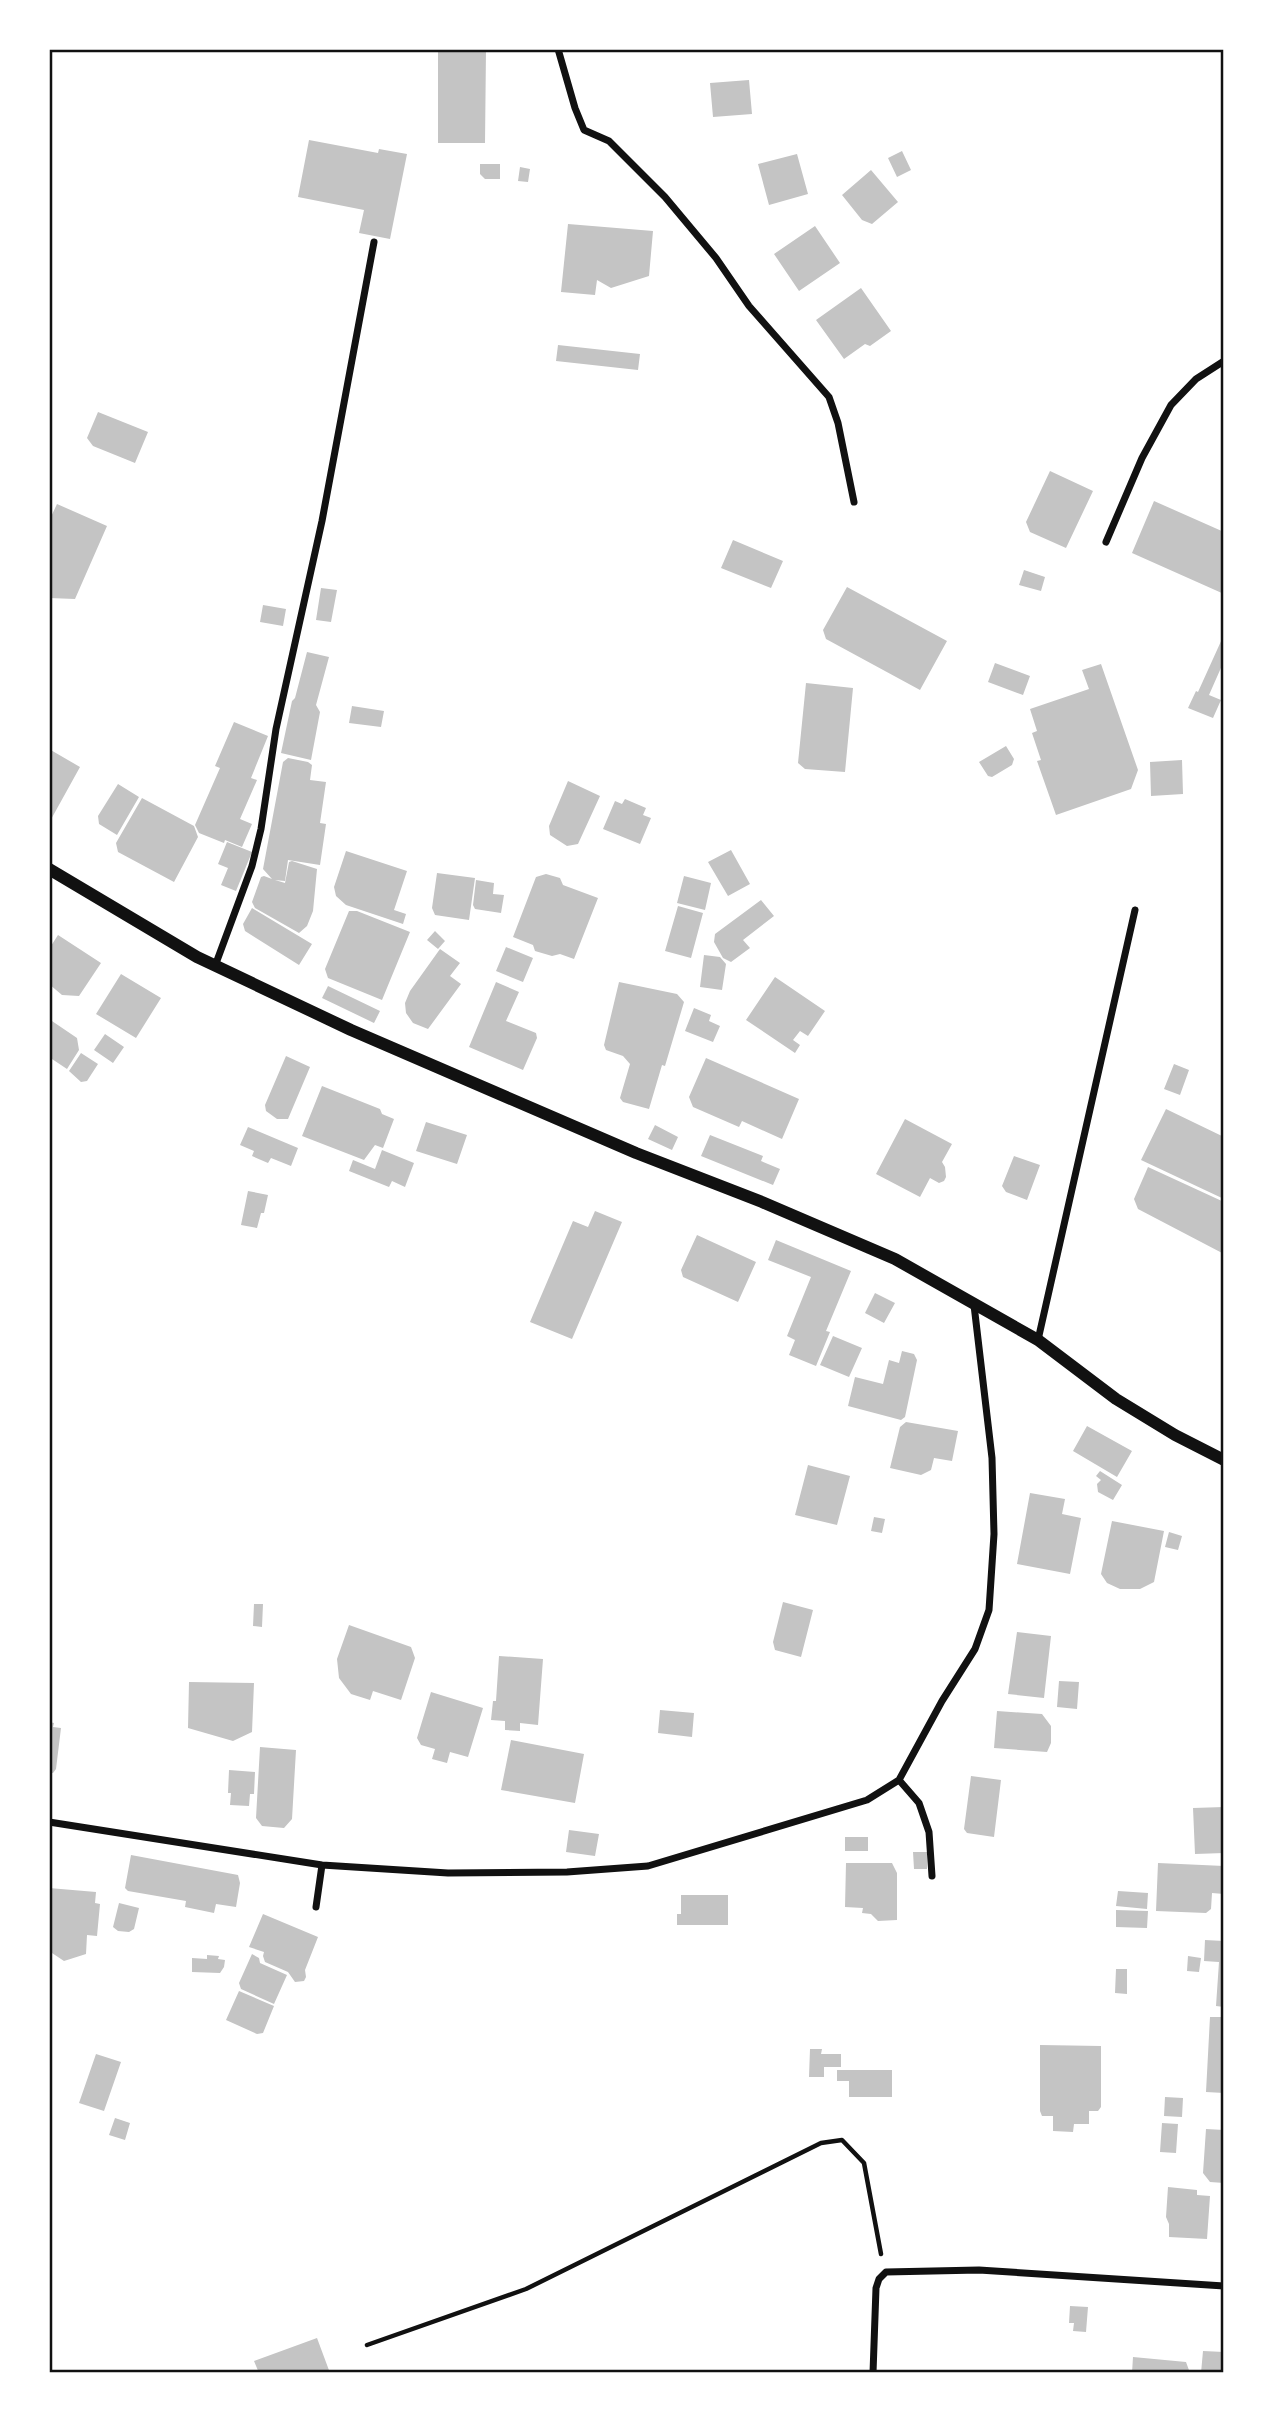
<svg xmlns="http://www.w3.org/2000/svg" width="1273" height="2422" font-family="Raleway,sans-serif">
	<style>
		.building { fill: #c4c4c4 }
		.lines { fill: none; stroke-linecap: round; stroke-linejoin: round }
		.path { stroke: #111; stroke-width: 4.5 }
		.minor { stroke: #111; stroke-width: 7 }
		.tertiary { stroke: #111; stroke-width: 12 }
		.neatline { fill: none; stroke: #111; stroke-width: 2.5 }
	</style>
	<rect width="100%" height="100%" fill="#fff"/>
	<!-- building -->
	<path class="building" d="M438 49H486L485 143H438Z
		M749 80 752 114 713 117 710 83Z
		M309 140 378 153 379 149 407 154 390 239 359 233 364 210 298 197Z
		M902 151 911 170 897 177 888 158Z
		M797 154 808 194 769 205 758 164Z
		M480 164H500V179H485L480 174Z
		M520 167 530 169 528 182 518 181Z
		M871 170 898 202 872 224 862 220 842 195Z
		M568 224 653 231 649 276 611 288 597 280 595 295 561 292Z
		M815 226 840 263 799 291 774 254Z
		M861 288 891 331 870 346 865 344 844 359 816 320Z
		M558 345 640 354 638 370 556 361Z
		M98 412 148 432 135 463 93 446 87 438Z
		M1050 471 1093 491 1066 548 1030 532 1026 522Z
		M1154 501 1224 532V594L1132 553Z
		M57 504 107 526 75 599 49 598V521Z
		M733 540 783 561 771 588 721 568Z
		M1024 570 1045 577 1041 591 1019 585Z
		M847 587 947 641 920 690 826 639 823 630Z
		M321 588 337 590 331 622 316 620Z
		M263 605 286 609 283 626 260 622Z
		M1222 639 1224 640V661L1209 695 1221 700 1213 718 1188 708 1196 691 1198 692Z
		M307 652 329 657 316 705 320 712 311 760 281 753 292 701 295 698Z
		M995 663 1030 676 1023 695 988 682Z
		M1101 664 1138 770 1131 789 1056 815 1037 761 1041 760 1032 733 1037 731 1030 709 1089 689 1082 670Z
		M806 683 853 688 845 772 805 769 798 763Z
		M352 706 384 711 381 727 349 723Z
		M234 722 268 736 251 778 257 780 240 819 252 824 242 847 225 840 224 843 199 833 195 825 220 768 215 766Z
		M1006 746 1014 759 1012 765 992 777 988 776 979 762Z
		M49 749 80 767 49 823Z
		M288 758 308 762 312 765 310 780 326 782 320 823 326 824 320 865 288 860 285 881 275 880 285 883 289 862 292 861 317 869 313 911 307 926 299 933 255 908 252 902 261 877 264 876 272 879 263 869 283 762Z
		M1182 760 1183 794 1151 796 1150 762Z
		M568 781 600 796 578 844 567 846 550 835 549 826Z
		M118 784 139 797 117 835 99 824 98 816Z
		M142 798 194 826 198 837 174 882 118 852 116 843Z
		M625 799 646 808 643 815 651 818 640 844 603 829 615 801 622 804Z
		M227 842 252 852 236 891 221 885 228 868 218 864Z
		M731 850 750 884 728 896 708 862Z
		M346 851 407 871 394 910 406 914 403 924 346 905 336 896 334 887Z
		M437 873 475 878 469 920 435 915 432 908Z
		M546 874 560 878 563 885 598 898 574 959 560 954 552 956 535 951 533 945 513 937 536 877Z
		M684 876 711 883 705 910 677 903Z
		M476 880 494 883 493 894 504 895 501 913 475 909 473 905Z
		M761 900 774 916 743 940 750 948 731 962 723 958 714 942 715 934Z
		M678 906 703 913 691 958 665 951Z
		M252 908 312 944 299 965 245 931 243 924Z
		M349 911H357L410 932 382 1000 328 978 325 969Z
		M435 931 445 941 438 949 427 940Z
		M58 935 101 963 79 996 62 995 49 984V949Z
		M506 947 533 958 523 982 496 971Z
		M440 949 460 963 450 976 461 984 428 1029 413 1023 406 1013 405 1003 410 991Z
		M704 955 720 957 726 964 722 990 700 987Z
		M121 974 161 998 136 1038 96 1014Z
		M775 977 825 1011 808 1036 800 1031 793 1040 800 1045 795 1053 746 1020Z
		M496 982 519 992 506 1021 536 1033 537 1038 523 1070 469 1047Z
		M619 982 677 994 684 1002 665 1066 662 1065 649 1109 623 1102 620 1098 630 1064 623 1056 606 1050 604 1045Z
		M328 986 380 1011 374 1023 322 998Z
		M694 1008 711 1015 709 1021 720 1026 713 1042 685 1031Z
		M49 1019 77 1038 79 1050 67 1069 49 1057Z
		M105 1034 124 1047 113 1063 94 1050Z
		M81 1053 98 1064 87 1081 81 1082 69 1071Z
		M286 1056 310 1067 288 1119H277L266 1111 265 1105Z
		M706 1058 799 1099 782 1139 742 1121 739 1127 693 1107 689 1097Z
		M1174 1064 1189 1070 1180 1095 1164 1089Z
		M322 1086 380 1109 382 1114 394 1119 383 1148 375 1145 364 1160 302 1136Z
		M1166 1109 1224 1137V1199L1141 1160Z
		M905 1119 952 1144 942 1162 945 1167 946 1177 944 1181 939 1183 930 1178 920 1197 876 1174Z
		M426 1122 467 1135 457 1164 416 1151Z
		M655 1125 678 1137 672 1150 648 1139Z
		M248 1127 298 1148 291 1166 271 1158 268 1163 252 1156 254 1151 240 1145Z
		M710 1135 763 1156 761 1161 780 1169 773 1185 701 1156Z
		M382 1150 414 1163 405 1187 392 1181 389 1187 349 1171 353 1160 375 1169Z
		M1014 1156 1040 1165 1027 1200 1006 1192 1002 1186Z
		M1148 1167 1224 1202V1254L1138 1209 1134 1199Z
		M248 1191 268 1195 264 1213H261L257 1228 241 1225Z
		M595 1211 622 1222 572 1339 530 1322 573 1221 588 1227Z
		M697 1235 756 1262 738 1302 683 1277 681 1270Z
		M776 1240 851 1271 826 1331 830 1332 816 1366 789 1355 795 1340 787 1336 811 1277 768 1260Z
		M875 1293 895 1303 884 1323 865 1313Z
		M833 1336 862 1348 849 1377 820 1365Z
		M902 1351 914 1354 917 1360 905 1417 901 1420 848 1406 855 1377 883 1384 889 1360 899 1363Z
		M906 1422 958 1431 952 1461 934 1458 931 1470 921 1475 890 1468 900 1427Z
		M1087 1426 1132 1451 1117 1477 1073 1451Z
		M808 1465 850 1476 837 1525 795 1515Z
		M1100 1471 1122 1485 1113 1500 1098 1492 1097 1484 1101 1480 1096 1476Z
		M1030 1493 1065 1499 1062 1514 1081 1518 1070 1574 1017 1564Z
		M874 1517 885 1519 882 1533 871 1531Z
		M1112 1521 1164 1531 1154 1582 1140 1589H1120L1107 1583 1101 1574Z
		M1169 1532 1182 1536 1178 1550 1165 1547Z
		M783 1602 813 1610 801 1657 775 1650 773 1642Z
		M254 1604H263L262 1627 253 1626Z
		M349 1625 411 1647 415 1658 401 1700 373 1691 370 1700 351 1694 339 1678 337 1659Z
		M1017 1632 1051 1636 1044 1698 1008 1694Z
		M499 1656 543 1659 538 1725 520 1723V1731L505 1730V1721L491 1720 493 1701H496Z
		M1059 1681 1079 1682 1077 1709 1057 1707Z
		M189 1682 254 1683 252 1732 233 1741 188 1728Z
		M431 1692 483 1708 468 1757 450 1752 447 1763 432 1759 435 1749 421 1745 417 1738Z
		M660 1710 694 1713 692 1737 658 1733Z
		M997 1711 1042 1714 1051 1726V1743L1047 1752 994 1748Z
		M49 1722 54 1723 53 1727 61 1728 56 1769 53 1773H49Z
		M511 1740 584 1754 575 1803 501 1790Z
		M260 1747 296 1750 292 1819 284 1828 262 1826 256 1818Z
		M229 1770 255 1772 254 1794H250L249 1806 230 1805 231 1793H228Z
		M971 1776 1001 1780 994 1837 967 1833 964 1829Z
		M1224 1807V1853L1195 1854 1193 1808Z
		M569 1830 599 1834 595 1856 566 1852Z
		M845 1837H868V1851H845Z
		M913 1852H927V1869H914Z
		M131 1855 238 1875 240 1883 236 1907 216 1904 214 1913 185 1907 186 1901 128 1891 125 1888Z
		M846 1863H892L897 1873V1920L878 1921 871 1914 862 1913 863 1908 845 1907Z
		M1158 1863 1224 1866V1894L1212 1893 1211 1909 1206 1913 1156 1911Z
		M49 1888 96 1892 95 1903 100 1904 97 1936 87 1935 86 1954 64 1961 49 1951Z
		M1118 1891 1148 1893 1147 1909 1116 1906Z
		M681 1895H728V1925H677V1914H681Z
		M119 1903 139 1908 134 1929 129 1932 118 1931 113 1927Z
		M1116 1910 1148 1911 1147 1928 1116 1927Z
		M263 1914 318 1937 305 1970 306 1977 304 1981 295 1982 288 1972 265 1962 263 1956 264 1952 249 1947Z
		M1205 1940 1224 1941V2007L1216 2006 1219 1962 1204 1961Z
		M252 1954 259 1958 260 1963 287 1975 274 2004 241 1989 239 1983Z
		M207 1955 219 1956 218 1959 225 1960 224 1967 220 1973 192 1972V1958L207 1959Z
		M1188 1956 1201 1958 1199 1972 1187 1971Z
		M1116 1969H1127V1994L1115 1993Z
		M239 1991 274 2006 263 2033 257 2034 226 2020Z
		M1210 2017H1224V2093L1206 2092Z
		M1040 2045 1101 2046V2107L1098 2111H1089V2124H1074L1073 2132 1053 2131V2116H1042L1040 2111Z
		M810 2049H822L821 2054H841V2067H824V2077H809Z
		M96 2054 121 2062 104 2111 79 2103Z
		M837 2070H892V2097H849V2081H837Z
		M1165 2097 1183 2098 1182 2117 1164 2116Z
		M115 2118 130 2123 125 2140 109 2135Z
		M1162 2123 1178 2124 1176 2153 1160 2152Z
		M1206 2129 1224 2130V2183L1210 2182 1203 2173Z
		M1168 2187 1197 2190V2195L1210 2196 1207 2239 1169 2237V2224L1166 2217Z
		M1070 2306 1088 2307 1086 2332 1073 2331 1074 2323H1069Z
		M317 2338 330 2373H259L254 2361Z
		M1203 2351 1224 2352V2373H1201Z
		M1133 2357 1186 2362 1190 2373H1132Z"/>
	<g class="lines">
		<!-- path -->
		<path class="path" d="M367 2345 526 2289 821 2143 842 2140 864 2163 881 2254"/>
		<!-- minor -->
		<path class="minor" d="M558 49 575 108 584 130 609 141 665 197 716 258 749 306 829 397 838 423 854 502
			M1106 542 1142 458 1171 405 1196 379 1224 361
			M215 966 252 866 261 829 276 729 322 521 374 242
			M1038 1340 1135 910
			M899 1780 919 1803 929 1832 932 1876
			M49 1822 322 1865 448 1873 567 1872 648 1866 867 1800 899 1780 942 1701 975 1649 989 1610 994 1534 992 1458 974 1305
			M316 1907 322 1865
			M873 2373 876 2288 879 2279 886 2272 979 2270 1224 2286"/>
		<!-- tertiary -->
		<path class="tertiary" d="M49 869 197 957 351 1030 636 1153 762 1202 895 1259 1038 1340 1116 1399 1175 1435 1224 1460"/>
	</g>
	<!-- border -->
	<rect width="1273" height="2422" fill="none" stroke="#ffffff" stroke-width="102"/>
	<rect x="51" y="51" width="1171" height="2320" class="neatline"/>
</svg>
